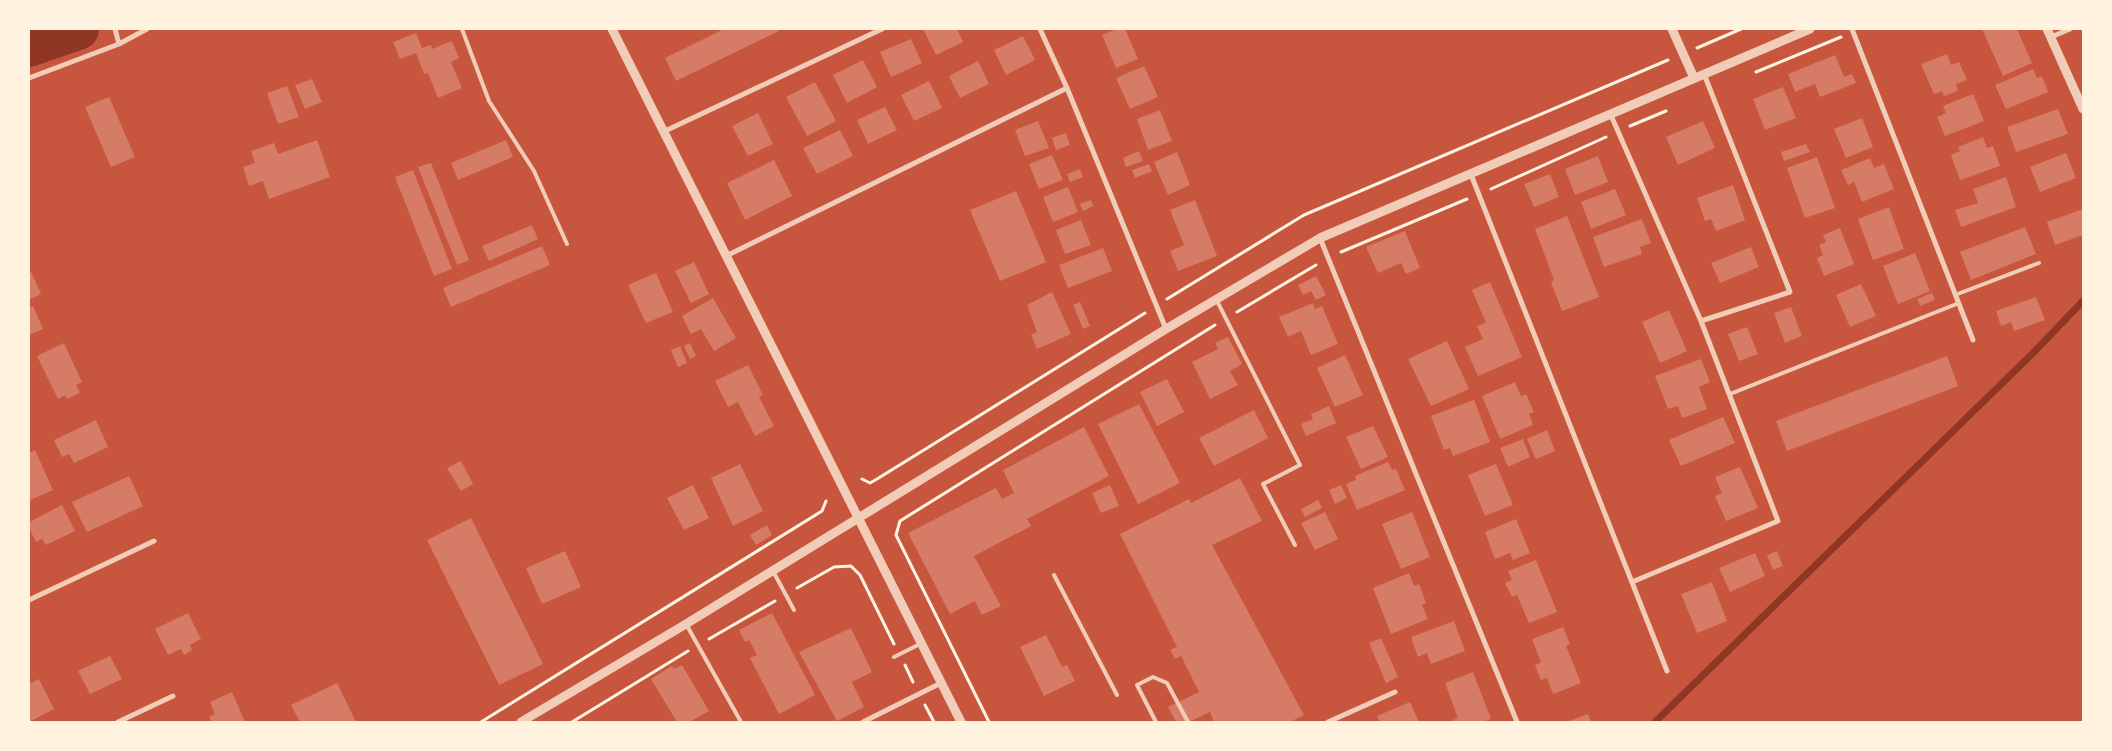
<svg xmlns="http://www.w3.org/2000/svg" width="2112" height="751" font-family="'PT Sans',sans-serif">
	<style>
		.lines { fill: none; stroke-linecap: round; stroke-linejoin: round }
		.stream { stroke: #8f3625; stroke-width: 7 }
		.river { stroke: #8f3625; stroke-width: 42 }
		.building { fill: #d67c66 }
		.path { stroke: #fff3e0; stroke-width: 3 }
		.service { stroke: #f1ccb7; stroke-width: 4 }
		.minor { stroke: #f1ccb7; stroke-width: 5 }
		.tertiary { stroke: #f1ccb7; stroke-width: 9 }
	</style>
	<rect width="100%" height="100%" fill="#c8553d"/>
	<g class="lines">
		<!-- stream -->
		<path class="stream" d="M1655 722 2032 354 2083 301"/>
		<!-- river -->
		<path class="river" d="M29 46 78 29"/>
	</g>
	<!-- building -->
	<path class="building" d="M724 29H778L779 31 676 81 665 58Z
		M923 29H957L963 42 936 55Z
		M1117 29H1125L1138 59 1116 68 1102 35Z
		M1982 29H2017L2032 63 2003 76Z
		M416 33 422 48 431 45 432 49 452 41 459 58 451 62 462 88 438 98 428 73 424 74 416 53 400 59 393 42Z
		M1023 36 1035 60 1006 75 994 50Z
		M911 39 922 63 891 77 880 52Z
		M1947 54 1951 65 1959 62 1967 80 1956 84 1958 91 1944 96 1942 91 1934 94 1921 64Z
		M1835 55 1844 77 1852 74 1856 83 1820 97 1815 84 1795 92 1788 74Z
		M863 60 877 87 847 103 833 75Z
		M978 61 989 84 960 98 949 76Z
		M1144 66 1158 97 1130 109 1116 78Z
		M2033 69 2037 78 2042 76 2048 92 2006 109 1995 85Z
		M312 79 322 102 305 109 295 85Z
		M929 81 942 108 914 121 901 95Z
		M815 82 836 121 807 136 786 97Z
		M287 86 299 117 278 124 267 93Z
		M1783 87 1796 118 1765 130 1753 99Z
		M1973 94 1984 121 1945 136 1937 117 1946 113 1943 106Z
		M109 97 135 157 111 167 85 107Z
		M885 107 897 130 868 144 857 120Z
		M2058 109 2068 134 2016 152 2007 127Z
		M1160 110 1172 141 1148 150 1137 119Z
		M758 113 773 144 748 156 732 126Z
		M1862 118 1873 147 1846 158 1834 129Z
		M1038 121 1049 148 1025 156 1015 130Z
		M1703 121 1715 148 1678 165 1666 137Z
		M840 130 853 156 817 174 803 148Z
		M1066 133 1070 145 1056 150 1052 138Z
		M1983 137 1987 148 1993 146 2000 166 1960 180 1951 155 1960 151 1958 147Z
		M317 140 330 177 269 199 263 181 249 186 243 167 255 163 251 151 274 143 278 154Z
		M506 140 513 157 458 180 451 163Z
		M1806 144 1810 152 1784 161 1781 152Z
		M1139 151 1143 161 1126 167 1123 158Z
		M1177 152 1190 185 1168 195 1154 162Z
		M2066 153 2076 178 2040 192 2030 167Z
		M1052 155 1063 180 1039 189 1029 164Z
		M1598 156 1608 182 1575 195 1565 169Z
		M1817 157 1835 208 1805 218 1787 168Z
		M1870 158 1874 168 1884 164 1894 189 1862 202 1854 182 1848 185 1841 170Z
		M774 160 792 196 745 220 727 183Z
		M431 163 469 260 457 265 418 167Z
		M1149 164 1152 171 1135 178 1132 170Z
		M1080 169 1083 177 1070 182 1067 174Z
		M413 170 452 269 434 276 395 177Z
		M1550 174 1559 197 1534 207 1524 184Z
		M2006 177 2016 207 1961 227 1955 210 1978 203 1973 189Z
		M1733 185 1745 220 1716 231 1711 219 1705 221 1697 198Z
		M1068 187 1078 212 1053 222 1043 197Z
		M1615 189 1626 215 1591 229 1581 202Z
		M1016 191 1046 262 1000 281 970 210Z
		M1091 200 1093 206 1083 211 1080 204Z
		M1195 200 1217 256 1178 271 1170 251 1184 245 1170 210Z
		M1889 207 1904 249 1873 260 1858 219Z
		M2083 209V235L2055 245 2047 222Z
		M1567 216 1599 297 1562 311 1551 282 1554 280 1535 229Z
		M1642 219 1651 243 1640 247 1642 254 1604 267 1593 237Z
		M1081 220 1091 245 1065 254 1056 230Z
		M532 225 538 239 489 261 482 246Z
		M2025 227 2036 254 1971 280 1960 252Z
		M1840 228 1854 264 1824 276 1817 258 1823 255 1819 245 1826 242 1823 235Z
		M1405 231 1420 268 1406 274 1401 263 1378 273 1366 247Z
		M542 246 550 265 451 307 443 288Z
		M1751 247 1759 267 1720 283 1711 263Z
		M1103 248 1112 271 1068 288 1059 265Z
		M1915 253 1930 291 1898 304 1883 266Z
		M694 262 709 294 691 303 675 271Z
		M31 272 41 294 29 300V273Z
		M656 273 673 312 646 323 628 285Z
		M1316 276 1326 295 1316 300 1311 291 1303 295 1298 285Z
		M1490 282 1522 357 1478 376 1465 347 1483 339 1477 326 1486 323 1472 290Z
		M1861 284 1876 316 1850 327 1836 295Z
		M1052 292 1071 334 1037 349 1031 335 1037 332 1027 305Z
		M1932 293 1935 300 1920 306 1917 299Z
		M2036 297 2045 320 2014 331 2011 322 2001 326 1996 311Z
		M713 298 736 338 714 351 701 329 691 334 682 316Z
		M1080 302 1090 326 1083 329 1073 305Z
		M1313 303 1315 309 1322 306 1338 344 1311 355 1301 331 1288 337 1279 317Z
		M33 306 43 329 29 335V308Z
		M1791 307 1802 336 1785 343 1774 313Z
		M1669 310 1687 351 1660 363 1642 322Z
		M1747 327 1758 354 1739 361 1728 334Z
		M1228 337 1242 364 1230 371 1238 385 1210 399 1192 362 1218 349 1215 343Z
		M1447 341 1469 389 1431 406 1408 359Z
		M64 343 82 382 76 385 80 393 67 399 65 395 58 399 37 356Z
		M690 343 696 356 690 359 684 346Z
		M680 346 687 363 678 367 671 350Z
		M1345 355 1363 395 1335 407 1317 368Z
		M1947 356 1958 386 1787 451 1776 421Z
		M1701 359 1710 382 1699 387 1707 409 1682 418 1678 406 1668 409 1655 376Z
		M748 365 763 395 759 397 774 426 755 436 738 402 728 407 715 381Z
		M1167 379 1184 412 1157 426 1140 392Z
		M1515 382 1521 396 1526 394 1534 412 1529 414 1533 425 1500 439 1482 396Z
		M1474 400 1490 442 1453 456 1450 448 1444 450 1431 416Z
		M1139 404 1180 483 1138 504 1098 424Z
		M1329 406 1336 423 1306 436 1301 424 1313 419 1311 414Z
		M1254 410 1268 438 1214 466 1199 438Z
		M1723 417 1735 443 1681 466 1669 440Z
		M96 420 108 447 74 463 69 454 62 457 54 440Z
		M1373 426 1388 457 1361 469 1346 437Z
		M1084 427 1109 476 1027 519 1031 526 974 556 1001 606 982 615 975 601 950 614 908 533 996 488 1002 499 1014 493 1003 470Z
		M1547 430 1555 451 1536 459 1527 439Z
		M1523 439 1530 457 1508 467 1500 448Z
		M35 450 53 490 30 500 29 453Z
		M461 461 473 484 461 491 447 468Z
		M1388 462 1392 470 1396 469 1405 490 1357 510 1346 484 1356 480 1355 476Z
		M740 464 763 511 733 526 711 478Z
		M1496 464 1513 505 1485 516 1468 475Z
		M1740 467 1758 508 1726 521 1715 496 1722 493 1715 477Z
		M129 476 143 506 87 532 72 502Z
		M1240 478 1262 521 1212 545 1304 715 1290 722H1214L1210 712 1189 722H1176L1168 707 1199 692 1181 656 1175 659 1170 650 1177 647 1120 534 1189 499 1191 503Z
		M693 485 709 518 684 530 667 498Z
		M1110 485 1119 506 1101 513 1092 493Z
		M1341 485 1347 498 1335 504 1329 490Z
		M1318 500 1322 508 1305 517 1301 509Z
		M62 505 75 531 46 545 42 539 36 542 29 528V522Z
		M1325 512 1338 539 1315 550 1301 523Z
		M1412 512 1430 557 1401 569 1382 524Z
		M471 518 543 664 499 685 427 540Z
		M1516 519 1530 553 1513 560 1510 553 1495 559 1485 532Z
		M767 525 772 535 756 545 750 535Z
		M565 551 581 587 542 604 526 568Z
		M1777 551 1783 566 1773 570 1767 555Z
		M1755 553 1765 576 1730 592 1719 568Z
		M1536 560 1557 612 1529 623 1517 595 1512 597 1505 583 1512 580 1508 571Z
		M1409 573 1414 586 1419 584 1426 603 1422 605 1428 619 1391 634 1373 588Z
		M1712 582 1727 621 1697 633 1681 594Z
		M188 613 201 639 190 645 192 650 184 655 181 649 168 655 155 629Z
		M772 613 815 695 779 714 750 658 757 655 749 640 745 642 739 630Z
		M1454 621 1465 651 1431 664 1427 653 1418 657 1411 637Z
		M1563 627 1570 644 1566 646 1581 683 1553 694 1547 678 1541 680 1535 665 1541 662 1532 639Z
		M851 628 872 672 852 682 864 707 837 721 799 652Z
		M1046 635 1062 667 1067 665 1075 681 1044 696 1020 647Z
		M1381 638 1398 677 1386 683 1369 643Z
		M110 656 122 679 90 694 78 671Z
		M682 665 709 711 689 722H677L651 679 672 666 674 669Z
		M1473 672 1491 719 1482 722H1454L1453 720 1458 718 1445 683Z
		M39 679 54 709 29 722V684Z
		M337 683 356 722H300L291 705Z
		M232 692 245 722H212L209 717 215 714 210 702Z
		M1410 702 1419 722H1380L1377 716Z
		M1588 714 1591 722H1566Z"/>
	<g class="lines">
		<!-- path -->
		<path class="path" d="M1697 48 1741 29
			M1756 72 1841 37
			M1630 126 1666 111
			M1491 189 1606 137
			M1341 252 1467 199
			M1167 299 1304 215 1668 60
			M1237 312 1316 265
			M862 479 870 483 877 479 1145 313
			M797 588 834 567 851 566 860 575 894 644
			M709 639 775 601
			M905 665 913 682
			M925 705 934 722
			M481 722 822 511 826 501
			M572 722 688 651
			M989 722 896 535 900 521 1215 325"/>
		<!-- service -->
		<path class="service" d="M462 29 489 101 534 171 567 244
			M1955 295 2039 263
			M1216 299 1300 465 1263 484 1295 545
			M1730 394 1959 303
			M773 571 794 610
			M1054 575 1117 695
			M686 624 741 722
			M894 657 922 643
			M1156 722 1137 685 1153 677 1167 683 1188 722"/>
		<!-- minor -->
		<path class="minor" d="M115 29 119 44
			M1852 29 1973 340
			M2051 37 2070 29
			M29 78 119 44 147 29
			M1067 88 1166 329
			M1610 113 1701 321 1778 521 1632 582
			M665 131 882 29
			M1470 172 1667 671
			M1320 238 1517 722
			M726 256 1067 88 1040 29
			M1701 321 1790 292 1704 74
			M29 600 154 541
			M118 722 173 696
			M863 722 941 683
			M1328 722 1395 692"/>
		<!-- tertiary -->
		<path class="tertiary" d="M612 29 961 722
			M1672 29 1694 78
			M2047 29 2083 109
			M521 722 686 624 1166 329 1320 238 1810 29"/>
	</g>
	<!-- border -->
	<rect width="2112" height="751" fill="none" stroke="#fff3e0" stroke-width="60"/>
</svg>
